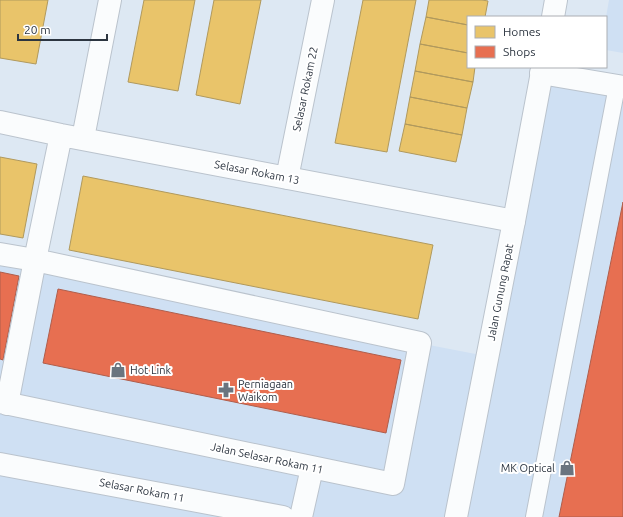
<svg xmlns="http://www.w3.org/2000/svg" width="623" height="517" font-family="Ubuntu,sans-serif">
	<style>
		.built { fill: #cfe0f3 }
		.homes { fill: #e9c46a; stroke: #b0995d }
		.shops { fill: #e76f51; stroke: #af5e4c }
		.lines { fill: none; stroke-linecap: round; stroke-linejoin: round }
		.service-casing { stroke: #bac3cd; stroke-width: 18 }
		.minor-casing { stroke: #bac3cd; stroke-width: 24 }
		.tertiary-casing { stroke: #bac3cd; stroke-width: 24 }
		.service { stroke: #fafcfd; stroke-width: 16 }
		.minor { stroke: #fafcfd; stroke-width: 22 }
		.tertiary { stroke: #fafcfd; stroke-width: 22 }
		.labels { text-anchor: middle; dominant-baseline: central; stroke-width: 4; stroke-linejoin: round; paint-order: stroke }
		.street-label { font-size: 11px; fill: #2c3540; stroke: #fff }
		.poi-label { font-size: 11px; fill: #2c3540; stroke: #fff; text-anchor: start }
	</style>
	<rect width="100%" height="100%" fill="#dde8f3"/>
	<!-- built -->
	<path class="built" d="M609 0H623V53L606 50V17Z
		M541 76 623 89V517H0V262L486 356Z"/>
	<!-- homes -->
	<path class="homes" d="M0 0H48L36 64 0 58Z
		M144 0H195L178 91 128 82Z
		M214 0H261L240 104 196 95Z
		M363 0H416L387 152 335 143Z
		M429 0H482L488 1 485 17H468V25L426 17Z
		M426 17 468 25V53L420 44Z
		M420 44 468 53V67H475L473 82 415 71Z
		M415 71 473 82 467 108 410 97Z
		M410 97 467 108 462 135 405 124Z
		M405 124 462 135 456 162 399 151Z
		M0 157 37 164 23 238 0 234Z
		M83 176 433 245 418 319 69 250Z"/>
	<!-- shops -->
	<path class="shops" d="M623 202V517H559Z
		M0 272 19 276 3 360 0 359Z
		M58 289 401 360 386 433 43 363Z"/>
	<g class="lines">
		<defs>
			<path id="service" d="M534 517 617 86"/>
			<path id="minor" d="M541 73 623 87
				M0 122 61 135 514 221
				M83 138 110 0
				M287 178 323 0
				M0 254 35 260 420 343 393 484 0 402
				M7 404 35 260 61 135
				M0 464 283 517
				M301 517 312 468"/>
			<path id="tertiary" d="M553 17 556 0
				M456 517 514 221 543 67"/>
		</defs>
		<!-- service casing -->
		<use href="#service" class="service-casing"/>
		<!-- minor casing -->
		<use href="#minor" class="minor-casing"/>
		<!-- tertiary casing -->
		<use href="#tertiary" class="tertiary-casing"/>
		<!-- service -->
		<use href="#service" class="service"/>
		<!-- minor -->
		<use href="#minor" class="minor"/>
		<!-- tertiary -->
		<use href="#tertiary" class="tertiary"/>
	</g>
	<!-- icons -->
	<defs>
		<symbol id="shop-bare" viewBox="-9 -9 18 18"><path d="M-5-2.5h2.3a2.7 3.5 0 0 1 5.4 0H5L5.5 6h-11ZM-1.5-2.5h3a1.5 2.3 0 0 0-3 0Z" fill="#6a747f" stroke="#fff" stroke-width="2.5" paint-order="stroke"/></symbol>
		<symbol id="pharmacy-bare" viewBox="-9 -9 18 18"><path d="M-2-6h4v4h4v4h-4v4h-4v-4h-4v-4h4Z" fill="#6a747f" stroke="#fff" stroke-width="2.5" paint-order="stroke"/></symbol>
	</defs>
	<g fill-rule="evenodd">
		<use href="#shop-bare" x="107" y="359" width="22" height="22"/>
		<use href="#pharmacy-bare" x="215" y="379" width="22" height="22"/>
		<use href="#shop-bare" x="556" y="457" width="22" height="22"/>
	</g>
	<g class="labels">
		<!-- street labels -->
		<g class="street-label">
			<text transform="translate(305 89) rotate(-78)">Selasar Rokam 22</text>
			<text transform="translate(257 172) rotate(11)">Selasar Rokam 13</text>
			<text transform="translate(500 292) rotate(-79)">Jalan Gunung Rapat</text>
			<text transform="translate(267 458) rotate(12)">Jalan Selasar Rokam 11</text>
			<text transform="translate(142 490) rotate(11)">Selasar Rokam 11</text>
		</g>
		<!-- poi labels -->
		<g class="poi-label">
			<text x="130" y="370">Hot Link</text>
			<text x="238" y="384">Perniagaan<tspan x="238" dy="13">Waikom</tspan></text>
			<text x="555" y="468" text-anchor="end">MK Optical</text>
		</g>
	</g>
	<!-- legend -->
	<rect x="467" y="16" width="140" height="52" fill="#ffffff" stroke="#abaeb3"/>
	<rect x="475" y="26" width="20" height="12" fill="#e9c46a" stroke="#abaeb3"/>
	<text x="503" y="36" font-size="12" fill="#2c3540">Homes</text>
	<rect x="475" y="46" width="20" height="12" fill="#e76f51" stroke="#abaeb3"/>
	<text x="503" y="56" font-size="12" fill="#2c3540">Shops</text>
	<!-- scale -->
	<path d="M18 34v6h89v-6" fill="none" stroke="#2c3540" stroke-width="2"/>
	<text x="24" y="34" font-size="12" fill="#2c3540" stroke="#ffffff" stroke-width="3" paint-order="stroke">20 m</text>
</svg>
